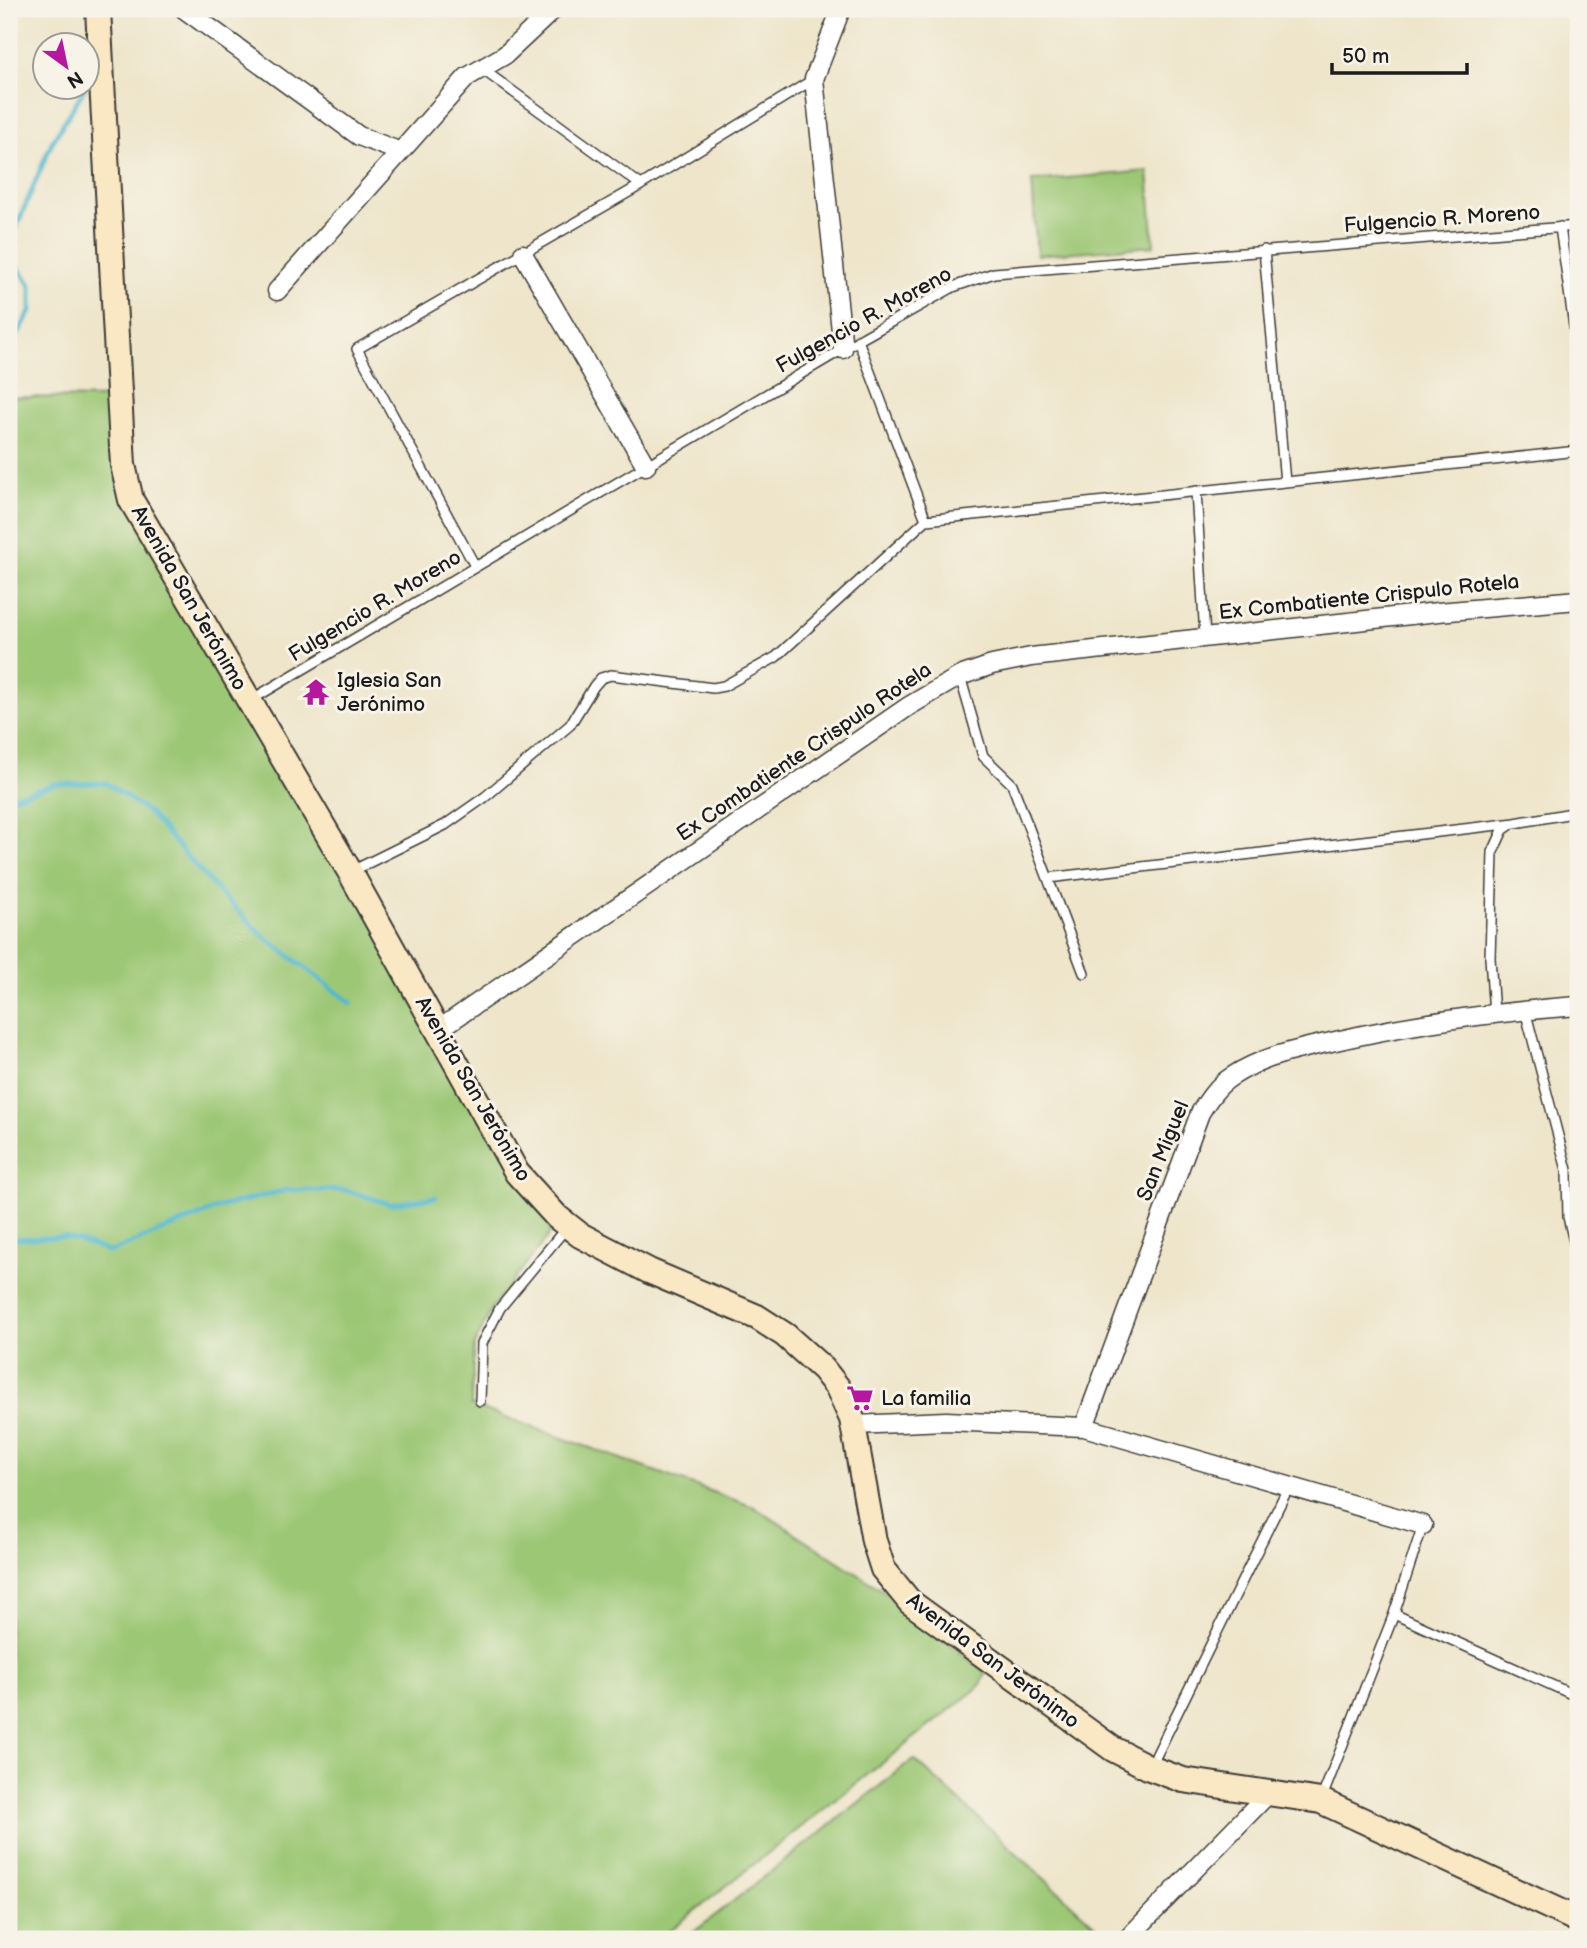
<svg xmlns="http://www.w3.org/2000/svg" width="1587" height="1948" font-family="'Balsamiq Sans',sans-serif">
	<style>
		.green { fill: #9cc774; stroke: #5c7248; stroke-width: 2 }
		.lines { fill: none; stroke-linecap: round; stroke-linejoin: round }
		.stream { stroke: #4eb7cc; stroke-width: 5 }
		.lane-casing { stroke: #3c3a36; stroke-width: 12 }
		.street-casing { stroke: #3c3a36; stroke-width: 21 }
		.secondary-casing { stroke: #3c3a36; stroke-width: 28 }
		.lane { stroke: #fff; stroke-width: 9 }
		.street { stroke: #fff; stroke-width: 18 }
		.secondary { stroke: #fae7c3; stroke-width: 24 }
		.labels { text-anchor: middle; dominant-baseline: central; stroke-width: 6; stroke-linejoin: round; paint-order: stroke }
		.street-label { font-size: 21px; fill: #1c1c1c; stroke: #f7f3e8 }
		.poi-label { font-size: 21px; fill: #1c1c1c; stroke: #f7f3e8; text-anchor: start }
	</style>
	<rect width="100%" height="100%" fill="#f7f3e8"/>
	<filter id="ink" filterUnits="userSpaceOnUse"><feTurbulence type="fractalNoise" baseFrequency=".0143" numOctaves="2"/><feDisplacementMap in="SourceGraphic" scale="14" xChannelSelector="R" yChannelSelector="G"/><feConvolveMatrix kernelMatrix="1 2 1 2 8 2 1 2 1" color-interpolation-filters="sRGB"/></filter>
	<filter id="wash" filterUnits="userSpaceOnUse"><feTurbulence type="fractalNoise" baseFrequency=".00686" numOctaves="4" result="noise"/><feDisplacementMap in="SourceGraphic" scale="28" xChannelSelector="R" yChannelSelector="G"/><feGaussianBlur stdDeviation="1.57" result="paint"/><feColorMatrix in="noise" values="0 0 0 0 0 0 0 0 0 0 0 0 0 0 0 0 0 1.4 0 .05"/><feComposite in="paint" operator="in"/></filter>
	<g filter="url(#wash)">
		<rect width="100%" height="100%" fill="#eee5ca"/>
		<!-- green -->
		<path class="green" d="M1148 171 1154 246 1037 255 1032 181Z
			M9 397 115 398 116 469 549 1221 550 1234 493 1306 474 1346 471 1405 754 1507 890 1595 986 1673 982 1683 975 1690 659 1939H9Z
			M914 1759 1110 1939H685Z"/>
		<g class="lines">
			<!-- stream -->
			<path class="stream" d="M9 351 31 310V286L15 263 11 240 52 142 85 88
				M9 798 55 784 106 783 148 812 217 890 260 933 351 1003
				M9 1239 66 1237 110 1252 223 1206 287 1190H345L390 1204 436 1197"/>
		</g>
	</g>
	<g filter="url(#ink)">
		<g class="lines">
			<defs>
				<path id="lane" d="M482 69 641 185
					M1560 227 1578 355
					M1264 250 1285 482
					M858 340 926 520
					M1196 491 1205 637
					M475 566 357 349 641 185 814 79
					M960 676 983 756 1012 784 1084 973
					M251 700 843 349 953 287 994 273 1578 226
					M352 871 445 825 485 797 570 725 594 686 601 678 611 675 713 688 724 686 776 657 926 520 1578 451
					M1048 878 1515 823 1578 812
					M1525 1010 1567 1170 1568 1217 1578 1258
					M1494 1013 1490 958 1493 852 1503 830 1510 825
					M480 1401 482 1343 500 1308 566 1228
					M1394 1614 1578 1697
					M1151 1766 1289 1486
					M1321 1800 1394 1614 1423 1525"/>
				<path id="street" d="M184 9 359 136 398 151
					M841 9 814 79 843 349
					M523 254 646 466
					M277 291 467 77 505 55 554 9
					M438 1030 909 706 960 676 992 665 1031 657 1438 612 1578 600
					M854 1425 946 1421 1084 1427 1423 1525
					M1084 1427 1200 1113C1208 1100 1217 1086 1231 1077 1261 1057 1296 1050 1331 1042 1412 1023 1495 1012 1578 1006
					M1127 1939 1269 1793"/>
				<path id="secondary" d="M98 9 123 465 131 500 350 872 517 1173 557 1217 580 1235 649 1271 757 1317 785 1335 823 1369 838 1388 852 1419 874 1541 883 1569 910 1602 1113 1749 1150 1768 1183 1780 1321 1801 1578 1920"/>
			</defs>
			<!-- lane casing -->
			<use href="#lane" class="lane-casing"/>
			<!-- street casing -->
			<use href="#street" class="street-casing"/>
			<!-- secondary casing -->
			<use href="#secondary" class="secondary-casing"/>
			<!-- lane -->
			<use href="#lane" class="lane"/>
			<!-- street -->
			<use href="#street" class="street"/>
			<!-- secondary -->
			<use href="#secondary" class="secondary"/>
		</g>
	</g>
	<!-- icons -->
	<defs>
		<symbol id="temple-bare" viewBox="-9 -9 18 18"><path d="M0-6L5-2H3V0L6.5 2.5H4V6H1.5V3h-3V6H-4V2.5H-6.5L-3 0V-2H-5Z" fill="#b5179e" stroke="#f7f3e8" stroke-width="2.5" paint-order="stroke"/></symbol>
		<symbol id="supermarket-bare" viewBox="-9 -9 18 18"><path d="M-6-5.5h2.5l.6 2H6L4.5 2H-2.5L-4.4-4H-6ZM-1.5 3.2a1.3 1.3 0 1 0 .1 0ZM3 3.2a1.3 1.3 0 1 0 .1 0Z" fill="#b5179e" stroke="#f7f3e8" stroke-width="2.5" paint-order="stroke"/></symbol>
	</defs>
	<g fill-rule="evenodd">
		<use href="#temple-bare" x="297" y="673" width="38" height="38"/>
		<use href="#supermarket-bare" x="841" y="1379" width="38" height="38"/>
	</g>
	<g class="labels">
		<!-- street labels -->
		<g class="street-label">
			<text transform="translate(1442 219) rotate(-4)">Fulgencio R. Moreno</text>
			<text transform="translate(864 320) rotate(-29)">Fulgencio R. Moreno</text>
			<text transform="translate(1369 597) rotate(-6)">Ex Combatiente Crispulo Rotela</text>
			<text transform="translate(189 598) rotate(60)">Avenida San Jerónimo</text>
			<text transform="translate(375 606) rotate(-31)">Fulgencio R. Moreno</text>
			<text transform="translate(804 752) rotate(-34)">Ex Combatiente Crispulo Rotela</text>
			<text transform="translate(473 1089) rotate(60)">Avenida San Jerónimo</text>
			<text transform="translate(1163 1151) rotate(-68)">San Miguel</text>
			<text transform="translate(993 1661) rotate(37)">Avenida San Jerónimo</text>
		</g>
		<!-- poi labels -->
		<g class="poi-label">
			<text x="337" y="680">Iglesia San<tspan x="337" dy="24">Jerónimo</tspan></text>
			<text x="881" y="1398">La familia</text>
		</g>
	</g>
	<!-- margin -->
	<rect width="1587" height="1948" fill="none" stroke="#f7f3e8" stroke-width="35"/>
	<!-- north arrow -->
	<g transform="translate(66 66) rotate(147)"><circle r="33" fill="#f7f3e8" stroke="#9f9d96" stroke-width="2"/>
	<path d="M0-5L12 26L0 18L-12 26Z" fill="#b5179e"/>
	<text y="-10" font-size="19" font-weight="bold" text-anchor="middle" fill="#1c1c1c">N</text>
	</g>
	<!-- scale -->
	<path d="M1332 63v10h135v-10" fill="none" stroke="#1c1c1c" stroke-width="3.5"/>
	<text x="1342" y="63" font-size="21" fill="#1c1c1c" stroke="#f7f3e8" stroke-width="5" paint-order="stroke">50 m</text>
</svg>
